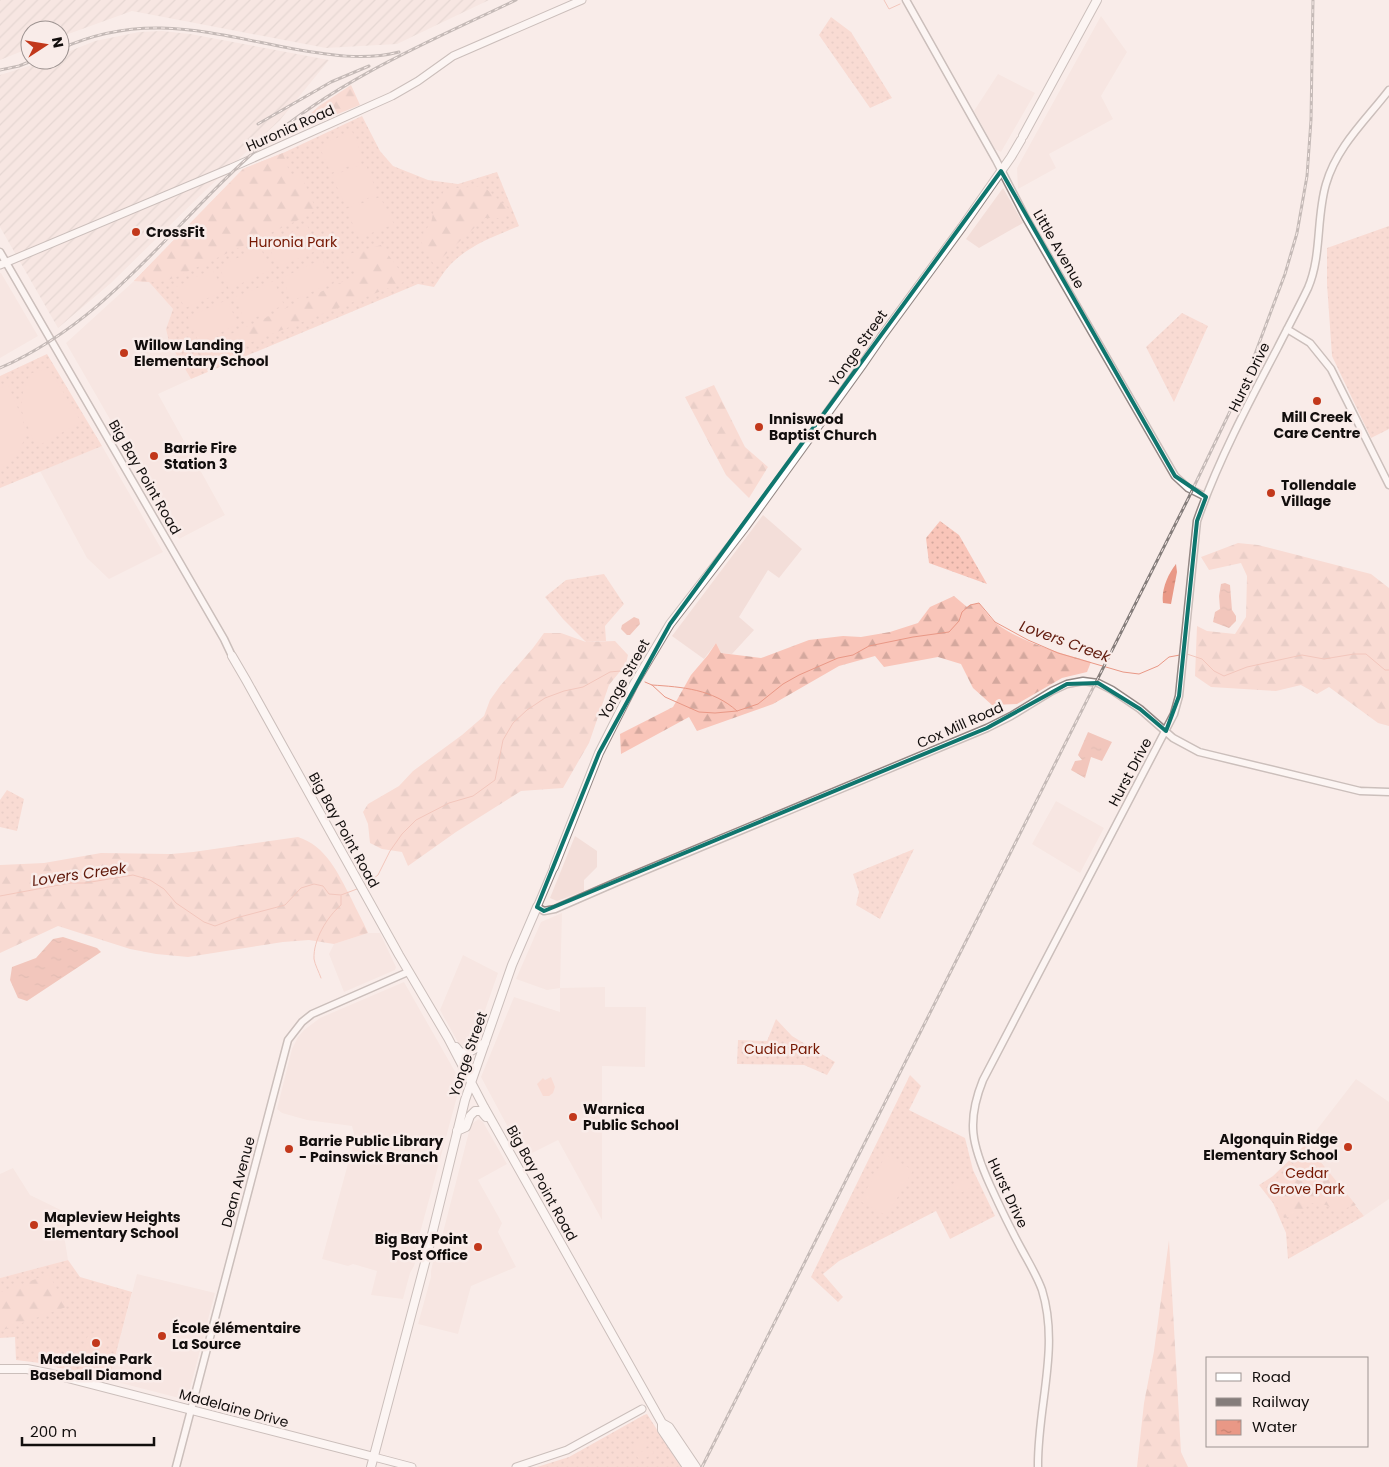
<svg xmlns="http://www.w3.org/2000/svg" width="1389" height="1467" font-family="Poppins,sans-serif">
	<style>
		.built { fill: #f3ded9 }
		.industrial { fill: url(#industrial-furrows) }
		.grass { fill: url(#grass-dots) }
		.forest { fill: url(#forest-firs) }
		.garden { fill: #f9c5b9 }
		.water { fill: url(#water-ripples) }
		.lines { fill: none; stroke-linecap: round; stroke-linejoin: round }
		.stream { stroke: #e99886; stroke-width: 1 }
		.tertiary-casing { stroke: #938784; stroke-width: 9 }
		.secondary-casing { stroke: #938784; stroke-width: 9 }
		.primary-casing { stroke: #938784; stroke-width: 10 }
		.tertiary { stroke: #fff; stroke-width: 6 }
		.secondary { stroke: #fff; stroke-width: 7 }
		.primary { stroke: #fff; stroke-width: 8 }
		.rail-casing { stroke: #857d7b; stroke-width: 3 }
		.rail { stroke: #f9ece9; stroke-width: 1; stroke-dasharray: 4; stroke-linecap: butt }
		.marked { fill: none; stroke: #0f766e; stroke-width: 4; stroke-linejoin: round }
		.poi-dot { fill: #c2381b; stroke: #f9ece9; stroke-width: 2 }
		.labels { text-anchor: middle; dominant-baseline: central; stroke-width: 5; stroke-linejoin: round; paint-order: stroke }
		.street-label { font-size: 14px; fill: #120e0d; stroke: #f9ece9 }
		.poi-label { font-size: 14px; font-weight: bold; fill: #120e0d; stroke: #f9ece9; text-anchor: start }
		.park-label { font-size: 14px; fill: #761803; stroke: #f9ece9 }
		.water-label { font-size: 15px; font-style: italic; fill: #611a0c; stroke: #f9ece9 }
	</style>
	<defs>
		<pattern id="industrial-furrows" width="10" height="10" patternUnits="userSpaceOnUse" patternTransform="scale(1.25)"><rect width="10" height="10" fill="#f3ded9"/><path d="M-1 1l2-2M0 10L10 0M9 11l2-2" fill="none" stroke="#cfbdb9"/></pattern>
		<pattern id="grass-dots" width="8" height="8" patternUnits="userSpaceOnUse" patternTransform="scale(1.25)"><rect width="8" height="8" fill="#f9c5b9"/><path d="M2 2h.1M6 6h.1" fill="none" stroke="#d4a89e" stroke-width="1.8" stroke-linecap="round"/></pattern>
		<pattern id="forest-firs" width="22" height="20" patternUnits="userSpaceOnUse" patternTransform="scale(1.25)"><rect width="22" height="20" fill="#f9c5b9"/><path d="M5 1l3.5 6h-7zM16 11l3.5 6h-7z" fill="#d4a89e"/></pattern>
		<pattern id="water-ripples" width="26" height="14" patternUnits="userSpaceOnUse" patternTransform="scale(1.25)"><rect width="26" height="14" fill="#e99886"/><path d="M2 4q2-2 4 0t4 0M15 11q2-2 4 0t4 0" fill="none" stroke="#c78272"/></pattern>
	</defs>
	<rect width="100%" height="100%" fill="#f9ece9"/>
	<!-- built -->
	<path class="built" d="M1101 16 1127 52 1101 96 1113 119 1049 154 1056 168 1018 189 1017 168Z
		M998 74 1035 93 1001 152 995 149 974 111Z
		M1003 188 1023 223 979 248 966 239Z
		M0 273H1L38 336 0 358Z
		M134 281 149 282 173 309 166 329 169 342 191 379 158 394 225 515 179 539 66 343Z
		M102 446 163 552 109 579 87 558 40 471Z
		M763 515 802 549 779 578 768 570 739 617 754 630 732 654 721 653 716 643 704 659 672 636Z
		M1056 801 1104 828 1080 873 1032 844Z
		M575 836 597 851V867L584 880V891L557 901 550 898Z
		M562 913 560 988 605 987V1007H646L645 1067 602 1066V1220L558 1140 524 1157 481 1077 514 997 560 1012V988L547 990 516 979 541 922Z
		M368 933H380L396 967 395 970 344 992 329 954 334 944Z
		M463 955 498 973 473 1045 468 1048 459 1044 440 1010Z
		M404 982 461 1082 414 1255 416 1259 414 1266 410 1273 403 1299 371 1295 377 1271 353 1264 348 1266 322 1259 355 1138 352 1126 307 1120 282 1113 277 1109 292 1049 298 1037 304 1030 320 1018Z
		M1356 1079 1389 1102V1199L1364 1216 1305 1145Z
		M479 1119 483 1122 507 1164 478 1180 502 1223 498 1232 516 1267 471 1286 458 1334 418 1324 431 1277V1271L433 1262 439 1248 471 1124Z
		M13 1168 30 1195 71 1215 64 1235 68 1260 0 1278V1174Z
		M137 1274 215 1293 187 1400 109 1380Z"/>
	<!-- industrial -->
	<path class="industrial" d="M0 0H489L397 44 326 48 132 11 60 37V30H30V48L0 60Z
		M162 31 190 34 329 60 280 120 209 187 111 283 58 328 0 227V75L48 60H60V55L95 41 139 32Z"/>
	<!-- grass -->
	<path class="grass" d="M831 17 851 32 892 98 870 108 819 35Z
		M362 116 380 151 393 166 428 180 458 184 497 172 519 226C495 236 469 245 450 265 444 271 439 280 434 287L418 284 191 379 169 342 166 329 173 309 149 282 134 281 243 169 283 153Z
		M1389 226V429L1371 438 1332 356 1327 284V248Z
		M1182 313 1208 326 1174 402 1146 347Z
		M47 354 102 446 0 488V376Z
		M940 521 959 535 987 584 929 563 926 538Z
		M604 574 624 604 605 626 606 641 586 642 563 619 545 597 566 580Z
		M7 790 24 799 17 831 0 827V800Z
		M914 849 880 919 856 905 859 892 853 874Z
		M776 1019 792 1036 835 1062 827 1075 804 1065 737 1064 738 1040 767 1041Z
		M910 1075 921 1086 909 1110 965 1138 973 1170 995 1216 950 1239 936 1211 839 1261 823 1274 843 1297 838 1302 811 1277Z
		M1305 1145 1364 1216 1288 1259 1286 1233 1273 1203 1259 1185 1273 1176Z
		M68 1260 80 1277 132 1292 109 1380 40 1363 16 1360 15 1337 0 1338V1278Z
		M647 1414 681 1467H537L569 1457 644 1415Z"/>
	<!-- forest -->
	<path class="forest" d="M351 85 360 105 288 134 319 106Z
		M283 153 290 174 301 175 316 209 309 215 174 278 160 282 134 281 243 169Z
		M483 186 508 208 505 218H485L434 265 419 238 431 223 434 209 445 189Z
		M381 245 398 268 404 282 201 362 197 350 361 273 342 256Z
		M714 385 745 447 768 467 749 498 726 475 685 397Z
		M1238 543 1258 545 1371 574 1389 588V726L1378 723 1329 687 1317 694 1301 685 1276 691 1211 687 1195 676 1197 626 1207 631 1235 634 1246 617 1247 576 1241 563 1209 570 1201 557Z
		M954 596 967 607 970 605 979 603C984 610 990 618 997 624 1023 643 1060 653 1091 662L1087 672 1062 678 1017 704 992 705 973 688 961 664 938 657 884 667 875 656 839 666 773 704 697 731 689 717 621 754 620 734 673 707 691 675 708 655 716 643 721 653 761 658 809 640 843 636 861 637 890 632 918 623 930 607Z
		M544 633H561L586 642 615 641 628 655 626 664 609 685 589 743 563 788 521 791 456 832 408 866 402 852 382 849 370 843 368 824 363 812 368 804 399 786 413 771 462 735 484 716 490 700 500 686 533 648Z
		M298 837C326 846 338 873 351 898 356 909 363 921 368 933L334 944 309 940 283 942 188 957 156 954 130 949 58 926 0 953V865L44 863 101 853 171 854 193 852Z
		M1310 1149 1356 1205 1337 1211 1326 1205 1311 1203 1296 1216 1284 1218 1266 1189Z
		M1169 1240 1181 1452 1188 1467H1137L1144 1403 1154 1351Z
		M49 1274 66 1307 0 1331 1 1292Z"/>
	<!-- garden -->
	<path class="garden" d="M352 131 364 160 331 173 319 146Z
		M365 163 378 194 346 207 332 176Z
		M380 197 394 224 359 238 346 209Z
		M307 225 318 250 279 267 267 244Z
		M260 247 271 270 229 289 219 267Z
		M322 259 333 282 292 301 282 278Z
		M212 269 224 291 185 308 174 288Z
		M274 281 284 305 245 322 235 297Z
		M227 300 238 324 199 343 188 317Z
		M49 368 81 422 36 447 21 409 23 392 28 378 32 373Z
		M8 385 23 420 26 436 16 457 0 470V388Z
		M551 1077 555 1087 553 1093 549 1096H543L537 1084 543 1078 545 1080Z
		M886 1155 913 1170 887 1216 860 1201Z
		M966 1178 970 1188 956 1195 951 1185Z
		M94 1333H98L107 1338 104 1354 100 1356 84 1352 86 1339 89 1335Z
		M645 1438 649 1445 635 1452 632 1446Z
		M650 1447 654 1453 640 1461 636 1455Z"/>
	<!-- water -->
	<path class="water" d="M1176 564 1177 572 1171 604 1163 603C1161 590 1168 574 1176 564Z
		M1225 583 1230 585 1232 610 1236 616V621L1229 628 1213 622 1215 612 1220 609 1219 596 1221 584Z
		M634 617 639 619 640 624 630 635H627L621 629 622 625Z
		M1088 732 1112 742 1102 761 1091 757 1085 778 1071 770 1075 761 1082 760 1078 755Z
		M63 937 97 948 101 952 27 1001 18 998 10 980 12 967 36 958 53 939Z"/>
	<g class="lines">
		<!-- stream -->
		<path class="stream" d="M884 0 889 9 900 4
			M1187 654 1202 659 1214 671 1224 676 1247 667 1302 655 1324 659 1354 654H1366L1385 670H1389
			M645 682 652 685 665 697 699 712 715 713 737 711 758 704 783 684 799 675 838 658 853 655 869 646 913 637 949 632 959 621 962 612 970 605 979 603 995 622 1028 640 1058 653 1123 672 1139 674 1158 666 1169 657 1180 655
			M652 685C682 687 713 689 737 711
			M363 886 378 875 390 851 402 834 416 820 449 803 473 796 495 780 503 740 513 723 527 710 545 698 564 691 583 687 610 672 620 671 629 675
			M0 896 70 883H85L133 875 150 880 164 889 176 903 204 922 215 926 236 918 285 905 301 888 314 884 323 886 329 894 341 895 357 889
			M321 978C319 972 315 965 314 959 313 940 327 917 341 905V896"/>
		<defs>
			<path id="tertiary" d="M906 0 996 160 1026 218 1175 476 1188 488 1206 497
				M0 252 224 639 232 656
				M1287 329 1310 343 1331 369 1389 485
				M537 907 544 911 555 909 617 882 987 728 1011 716 1052 691 1067 684 1083 681 1098 683 1112 690 1140 709 1173 738 1199 752 1360 791 1389 792
				M176 1467 288 1040 302 1022 312 1014 408 972
				M1038 1467C1037 1408 1060 1348 1042 1290 1037 1276 1029 1263 1022 1250 1010 1228 1000 1207 990 1185 972 1145 966 1122 983 1080L1174 714 1179 696 1197 521C1217 463 1248 404 1277 349 1287 329 1298 309 1308 288 1322 255 1316 218 1326 184 1337 146 1366 120 1389 90"/>
			<path id="secondary" d="M0 265 231 168 392 96 418 81 453 56 582 0
				M537 907 554 867
				M374 1457 412 1467
				M516 1467 567 1450 642 1409"/>
			<path id="primary" d="M1023 136 1097 0
				M232 656 246 680 399 955 448 1038 484 1107 662 1423V1430L687 1467
				M554 867 599 753 634 684 670 624 745 527 862 365 882 336 962 227 1011 157 1021 140
				M456 1047 460 1052C472 1055 474 1047 485 1043
				M457 1131 466 1127 470 1116 475 1111H481L486 1117
				M0 1369H27L52 1374 374 1457
				M662 1423 669 1427 696 1467
				M371 1467 426 1259 465 1100 512 965 537 907"/>
		</defs>
		<!-- tertiary casing -->
		<use href="#tertiary" class="tertiary-casing"/>
		<!-- secondary casing -->
		<use href="#secondary" class="secondary-casing"/>
		<!-- primary casing -->
		<use href="#primary" class="primary-casing"/>
		<!-- tertiary -->
		<use href="#tertiary" class="tertiary"/>
		<!-- secondary -->
		<use href="#secondary" class="secondary"/>
		<!-- primary -->
		<use href="#primary" class="primary"/>
		<defs>
			<path id="rail" d="M60 49C144 11 209 33 294 49 329 55 364 61 399 52
				M0 70 19 66 34 60
				M258 124 331 82 369 66
				M0 368C114 318 177 216 269 139 343 77 431 41 516 0
				M702 1467 1189 497 1246 378 1285 274 1297 233 1307 176 1311 120 1313 0"/>
		</defs>
		<!-- rail casing -->
		<use href="#rail" class="rail-casing"/>
		<!-- rail -->
		<use href="#rail" class="rail"/>
	</g>
	<!-- marked area -->
	<path d="M0 0H1389V1467H0ZM1001 171 1175 476 1206 497 1197 521 1179 696 1166 731 1140 709 1098 683 1067 684 987 728 544 911 537 907 599 753 670 624Z" fill="#f9ece9" fill-opacity=".55" fill-rule="evenodd"/>
	<path class="marked" d="M1001 171 1175 476 1206 497 1197 521 1179 696 1166 731 1140 709 1098 683 1067 684 987 728 544 911 537 907 599 753 670 624Z"/>
	<!-- markers -->
	<g class="poi-dot">
		<circle cx="136" cy="232" r="5"/>
		<circle cx="124" cy="353" r="5"/>
		<circle cx="1317" cy="401" r="5"/>
		<circle cx="759" cy="427" r="5"/>
		<circle cx="154" cy="456" r="5"/>
		<circle cx="1271" cy="493" r="5"/>
		<circle cx="573" cy="1117" r="5"/>
		<circle cx="1348" cy="1147" r="5"/>
		<circle cx="289" cy="1149" r="5"/>
		<circle cx="34" cy="1225" r="5"/>
		<circle cx="478" cy="1247" r="5"/>
		<circle cx="162" cy="1336" r="5"/>
		<circle cx="96" cy="1343" r="5"/>
	</g>
	<g class="labels">
		<!-- street labels -->
		<g class="street-label">
			<text transform="translate(290 128) rotate(-24)">Huronia Road</text>
			<text transform="translate(1059 249) rotate(60)">Little Avenue</text>
			<text transform="translate(858 348) rotate(-55)">Yonge Street</text>
			<text transform="translate(1249 377) rotate(-64)">Hurst Drive</text>
			<text transform="translate(145 477) rotate(60)">Big Bay Point Road</text>
			<text transform="translate(624 679) rotate(-61)">Yonge Street</text>
			<text transform="translate(960 725) rotate(-24)">Cox Mill Road</text>
			<text transform="translate(1130 772) rotate(-62)">Hurst Drive</text>
			<text transform="translate(344 830) rotate(61)">Big Bay Point Road</text>
			<text transform="translate(468 1054) rotate(-71)">Yonge Street</text>
			<text transform="translate(238 1182) rotate(-75)">Dean Avenue</text>
			<text transform="translate(542 1183) rotate(61)">Big Bay Point Road</text>
			<text transform="translate(1008 1193) rotate(65)">Hurst Drive</text>
			<text transform="translate(234 1408) rotate(15)">Madelaine Drive</text>
		</g>
		<!-- poi labels -->
		<g class="poi-label">
			<text x="146" y="232">CrossFit</text>
			<text x="134" y="345">Willow Landing<tspan x="134" dy="16">Elementary School</tspan></text>
			<text x="1317" y="417" text-anchor="middle">Mill Creek<tspan x="1317" dy="16">Care Centre</tspan></text>
			<text x="769" y="419">Inniswood<tspan x="769" dy="16">Baptist Church</tspan></text>
			<text x="164" y="448">Barrie Fire<tspan x="164" dy="16">Station 3</tspan></text>
			<text x="1281" y="485">Tollendale<tspan x="1281" dy="16">Village</tspan></text>
			<text x="583" y="1109">Warnica<tspan x="583" dy="16">Public School</tspan></text>
			<text x="1338" y="1139" text-anchor="end">Algonquin Ridge<tspan x="1338" dy="16">Elementary School</tspan></text>
			<text x="299" y="1141">Barrie Public Library<tspan x="299" dy="16">- Painswick Branch</tspan></text>
			<text x="44" y="1217">Mapleview Heights<tspan x="44" dy="16">Elementary School</tspan></text>
			<text x="468" y="1239" text-anchor="end">Big Bay Point<tspan x="468" dy="16">Post Office</tspan></text>
			<text x="172" y="1328">École élémentaire<tspan x="172" dy="16">La Source</tspan></text>
			<text x="96" y="1359" text-anchor="middle">Madelaine Park<tspan x="96" dy="16">Baseball Diamond</tspan></text>
		</g>
		<!-- park labels -->
		<g class="park-label">
			<text x="293" y="242">Huronia Park</text>
			<text x="782" y="1049">Cudia Park</text>
			<text x="1307" y="1173">Cedar<tspan x="1307" dy="16">Grove Park</tspan></text>
		</g>
		<!-- water labels -->
		<g class="water-label">
			<text transform="translate(1065 641) rotate(20)">Lovers Creek</text>
			<text transform="translate(79 874) rotate(-8)">Lovers Creek</text>
		</g>
	</g>
	<!-- legend -->
	<rect x="1206" y="1357" width="162" height="90" fill="#f9ece9" stroke="#9d9391"/>
	<rect x="1216" y="1373" width="25" height="8" fill="#ffffff" stroke="#9d9391"/>
	<text x="1252" y="1382" font-size="15" fill="#120e0d">Road</text>
	<rect x="1216" y="1398" width="25" height="8" fill="#857d7b" stroke="#9d9391"/>
	<text x="1252" y="1407" font-size="15" fill="#120e0d">Railway</text>
	<rect x="1216" y="1420" width="25" height="15" fill="url(#water-ripples)" stroke="#9d9391"/>
	<text x="1252" y="1432" font-size="15" fill="#120e0d">Water</text>
	<!-- north arrow -->
	<g transform="translate(45 45) rotate(78)"><circle r="24" fill="#f9ece9" stroke="#9d9391"/>
	<path d="M0-4L9 19L0 12L-9 19Z" fill="#c2381b"/>
	<text y="-8" font-size="14" font-weight="bold" text-anchor="middle" fill="#120e0d">N</text>
	</g>
	<!-- scale -->
	<path d="M22 1437v8h132v-8" fill="none" stroke="#120e0d" stroke-width="2.5"/>
	<text x="30" y="1437" font-size="15" fill="#120e0d" stroke="#f9ece9" stroke-width="4" paint-order="stroke">200 m</text>
</svg>
